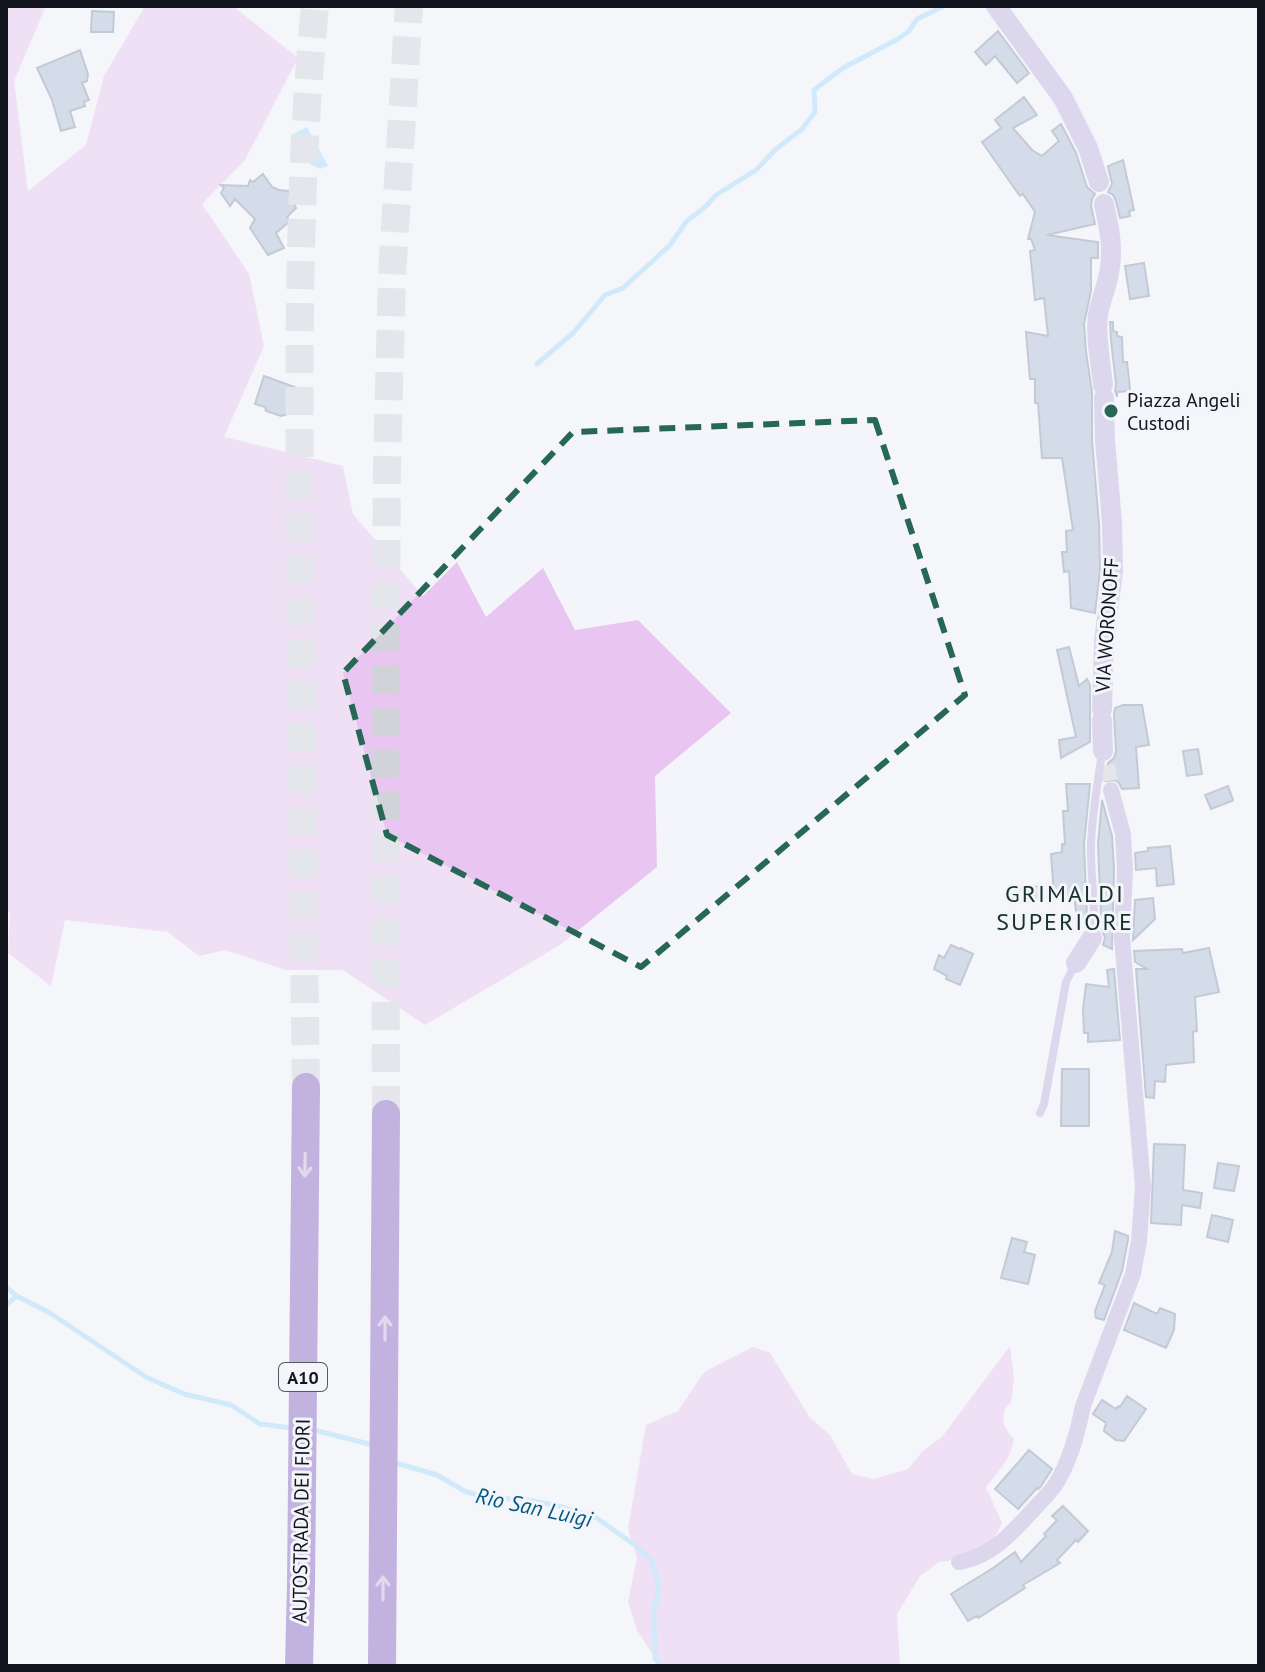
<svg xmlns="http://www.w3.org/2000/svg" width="1265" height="1672" font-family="'PT Sans',sans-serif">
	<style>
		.green { fill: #e9c5f1 }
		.water { fill: #a7dcfd }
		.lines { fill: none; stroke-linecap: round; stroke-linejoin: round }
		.stream { stroke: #a7dcfd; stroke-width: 5 }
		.building { fill: #acbcd3; stroke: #8796ac; stroke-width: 2 }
		.minor-tunnel { stroke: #d2d3d9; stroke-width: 16; stroke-dasharray: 16 8; stroke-linecap: butt }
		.motorway-tunnel { stroke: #d2d3d9; stroke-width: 28; stroke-dasharray: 28 14; stroke-linecap: butt }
		.service { stroke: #c0b2e0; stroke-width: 8 }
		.minor { stroke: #c0b2e0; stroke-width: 16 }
		.tertiary { stroke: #c0b2e0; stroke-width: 20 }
		.motorway { stroke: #835fc1; stroke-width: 28 }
		.oneway { stroke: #c7b9e3 }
		.marked { fill: none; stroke: #266756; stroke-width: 6; stroke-dasharray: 16 10; stroke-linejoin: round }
		.poi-dot { fill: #266756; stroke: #f4f5fa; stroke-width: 3 }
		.labels { text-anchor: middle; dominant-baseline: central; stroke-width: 6; stroke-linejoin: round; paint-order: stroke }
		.shield { fill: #f4f5fa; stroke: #565860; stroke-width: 2 }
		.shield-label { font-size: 18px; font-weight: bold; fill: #13151e }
		.poi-label { font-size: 20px; fill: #13151e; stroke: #f4f5fa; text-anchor: start }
		.street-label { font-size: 20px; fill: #13151e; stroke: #f4f5fa }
		.water-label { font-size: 22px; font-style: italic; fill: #005a80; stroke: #f4f5fa }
		.quarter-label { font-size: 24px; letter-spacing: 2px; fill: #15332b; stroke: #f4f5fa }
	</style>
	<rect width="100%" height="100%" fill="#f4f5fa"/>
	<!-- green -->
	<path class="green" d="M6 6H46L14 81 28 191 86 145 104 76 145 6H233L298 58 245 160 202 204 249 274 264 346 224 437 343 466 353 514 423 596 457 562 486 617 543 568 575 630 638 620 731 713 655 776 657 867 560 945 425 1025 343 970H286L225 950 199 956 168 932 65 920 51 986 8 953 10 913 6 911Z
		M1010 1346 1014 1379 1011 1402C998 1414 1003 1428 1014 1439 1011 1459 998 1472 986 1487L1002 1523C994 1542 977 1556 956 1554L949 1561 939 1562 920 1576 897 1614 900 1666H660L637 1630 628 1602 637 1558 628 1529 646 1425 678 1411 704 1372 753 1347 770 1353 810 1418 830 1435 852 1474 874 1479 908 1469 923 1451 942 1437Z"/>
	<!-- water -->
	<path class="water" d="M307 127 328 166 320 169 311 165 301 148H299L291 135Z"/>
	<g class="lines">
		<!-- stream -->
		<path class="stream" d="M537 364 574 332 605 295 623 288 656 258 670 245 686 222 706 206 716 195 756 170 776 149 802 129 815 112 814 90 843 68 898 39 909 31 917 19 944 6
			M6 1287 17 1296 50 1313 146 1377 184 1394 231 1405 260 1424 292 1428
			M6 1305 17 1296
			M314 1430 369 1444 373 1447
			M396 1463 437 1475 466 1492 492 1498 528 1500 558 1506 595 1517 635 1545 652 1561 658 1584 657 1600 654 1606 655 1659 662 1666"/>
	</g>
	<!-- building -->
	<path class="building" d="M92 11 114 12 113 32H91Z
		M998 31 1029 73 1017 83 995 56 986 65 975 52Z
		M80 50 88 74 87 81 82 83 89 100 84 102 85 106 70 111 75 127 61 131 52 100 37 68Z
		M1024 97 1037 115 1013 128 1032 150 1042 156 1059 141 1052 131 1061 124 1076 153 1087 187 1095 194 1092 199 1091 206 1095 224 1047 235 1098 242V258H1091V291L1084 324 1086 352 1092 392V440L1099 524 1100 570 1095 613 1071 608 1069 571 1064 572 1062 552H1067L1066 531 1073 530 1062 458H1042L1038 403H1035V379H1030L1026 332 1048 336 1044 298 1035 300 1030 251 1035 250 1031 239H1028L1035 212 1023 194 1020 196 982 142 1001 128 995 120Z
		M1123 160 1134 210 1129 211 1130 216 1120 218 1116 201 1113 195 1108 192 1112 184 1108 166Z
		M263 174 272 187 279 190 288 191 296 208 287 217 290 221 276 233 284 248 268 255 250 228 255 219 235 199 230 206 221 193 224 188 221 185 248 186 250 180 253 182Z
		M1144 263 1149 296 1130 299 1125 266Z
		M1110 322H1113V331L1117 332V336L1122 337 1123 362H1127L1129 379 1130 391 1117 392V397L1115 391 1116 384 1111 340Z
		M264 376 306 391 301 405 291 402 288 414 281 416 266 411 265 407 255 404Z
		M1069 647 1079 686 1087 679 1090 685V742L1061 758 1059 740 1076 737 1057 650Z
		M1123 705H1142L1149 745 1136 747 1139 788 1122 789 1119 783 1115 780 1105 781 1108 763 1114 758 1116 751 1114 714 1115 708Z
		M1198 749 1202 774 1187 776 1183 751Z
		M1066 784H1090L1084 844 1087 918 1077 919 1074 896H1054L1051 854 1062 852V844H1065L1063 811H1068Z
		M1228 786 1233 800 1232 801 1211 809 1205 795Z
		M1102 800 1112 836 1114 869 1112 949 1103 945 1105 938 1102 930 1106 917H1101L1098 844Z
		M1170 846 1174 884 1157 886 1156 868 1136 870 1135 853 1148 851V848Z
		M1043 886 1044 900 1014 903V888Z
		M1153 898 1155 919 1133 940 1135 900Z
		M951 945 960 949 961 948 973 954 960 985 946 979 947 976 934 969 939 955 944 958Z
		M1209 948 1219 992 1195 997 1197 1031 1193 1032 1194 1062 1166 1065 1165 1082 1155 1081 1154 1098 1146 1097 1136 969H1147L1135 962 1134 951 1182 949 1183 953Z
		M1114 969 1120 1040 1088 1042V1033H1084L1083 1009 1086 984 1109 987 1107 970Z
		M1062 1069H1089V1126H1061Z
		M1154 1144 1185 1145 1183 1190 1202 1193 1200 1208 1182 1205 1181 1225 1151 1223Z
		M1218 1163 1239 1166 1234 1191 1214 1188Z
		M1212 1215 1233 1220 1228 1242 1207 1237Z
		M1115 1231 1128 1236V1240L1122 1271 1104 1320 1096 1318 1095 1311 1105 1285 1099 1283 1112 1252Z
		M1012 1238 1027 1242 1024 1252 1035 1255 1028 1284 1001 1278Z
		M1134 1303 1157 1314 1160 1308 1175 1314 1174 1330 1166 1348 1124 1330Z
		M1127 1396 1146 1409 1124 1441 1116 1440 1104 1431 1106 1423 1093 1414 1102 1400 1116 1409 1118 1406 1120 1407Z
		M1029 1450 1052 1469 1041 1486 1038 1489 1037 1488 1018 1509 995 1489Z
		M1063 1506 1088 1531 1078 1542 1076 1540 1057 1560 1060 1563 1023 1585 1025 1588 997 1606 978 1618 977 1616 968 1621 951 1594 993 1568 1015 1552 1021 1562 1046 1536 1044 1534 1057 1520 1052 1516Z"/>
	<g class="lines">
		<!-- minor-tunnel -->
		<path class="minor-tunnel" d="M1107 765 1111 790"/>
		<!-- motorway-tunnel -->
		<path class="motorway-tunnel" d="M306 1087C303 896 301 704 300 513 299 344 298 175 315 6
			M386 1114 385 756 387 464 392 275 409 6"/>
		<!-- service -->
		<path class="service" d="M1092 937C1097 906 1090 875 1091 844 1092 813 1098 783 1102 752
			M1040 1113 1044 1104 1066 982 1076 963"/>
		<!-- minor -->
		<path class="minor" d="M959 1562C991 1557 1012 1533 1033 1510 1041 1501 1051 1492 1057 1482 1071 1459 1078 1431 1083 1406L1133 1274 1139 1241 1143 1187 1122 938 1125 869 1123 834 1111 790"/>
		<!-- tertiary -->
		<path class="tertiary" d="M996 6 1063 98 1088 148 1099 182
			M1103 385C1101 363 1095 338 1098 315 1100 301 1107 287 1109 273 1114 249 1109 227 1104 204
			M1102 709 1104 641 1113 571 1112 523 1105 440 1104 398
			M1102 720 1103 751
			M1076 963 1092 938"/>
		<!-- motorway -->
		<path class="motorway" d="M299 1666 301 1584 306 1087
			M382 1666 386 1114"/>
	</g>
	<!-- one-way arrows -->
	<defs><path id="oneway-shaft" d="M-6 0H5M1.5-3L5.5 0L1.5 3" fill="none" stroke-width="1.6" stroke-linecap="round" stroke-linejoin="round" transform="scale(2)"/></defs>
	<g class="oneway">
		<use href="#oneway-shaft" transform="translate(305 1165) rotate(91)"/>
		<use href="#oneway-shaft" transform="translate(385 1328) rotate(-90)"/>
		<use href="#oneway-shaft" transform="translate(383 1588) rotate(-90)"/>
	</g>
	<!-- marked area -->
	<path d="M0 0H1265V1672H0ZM875 420 965 695 641 967 387 835 343 673 573 432Z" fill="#f4f5fa" fill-opacity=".55" fill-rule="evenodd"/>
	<path class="marked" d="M875 420 965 695 641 967 387 835 343 673 573 432Z"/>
	<!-- markers -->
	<circle class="poi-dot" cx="1111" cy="411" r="8"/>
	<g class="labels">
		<!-- shield labels -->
		<rect class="shield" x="279" y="1363" width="48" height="28" rx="6"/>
		<g class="shield-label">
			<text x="303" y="1377">A10</text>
		</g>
		<!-- poi labels -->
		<g class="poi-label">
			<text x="1127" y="400">Piazza Angeli<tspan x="1127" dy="23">Custodi</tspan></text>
		</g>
		<!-- street labels -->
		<g class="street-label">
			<text transform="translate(1107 625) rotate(-86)">VIA WORONOFF</text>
			<text transform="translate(301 1521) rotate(-89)">AUTOSTRADA DEI FIORI</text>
		</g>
		<!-- water labels -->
		<g class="water-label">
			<text transform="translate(534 1507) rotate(12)">Rio San Luigi</text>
		</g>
		<!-- quarter labels -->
		<g class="quarter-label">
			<text x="1065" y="893">GRIMALDI<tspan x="1065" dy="28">SUPERIORE</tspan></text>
		</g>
	</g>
	<!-- border -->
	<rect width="1265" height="1672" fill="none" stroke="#13151e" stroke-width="16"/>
</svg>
